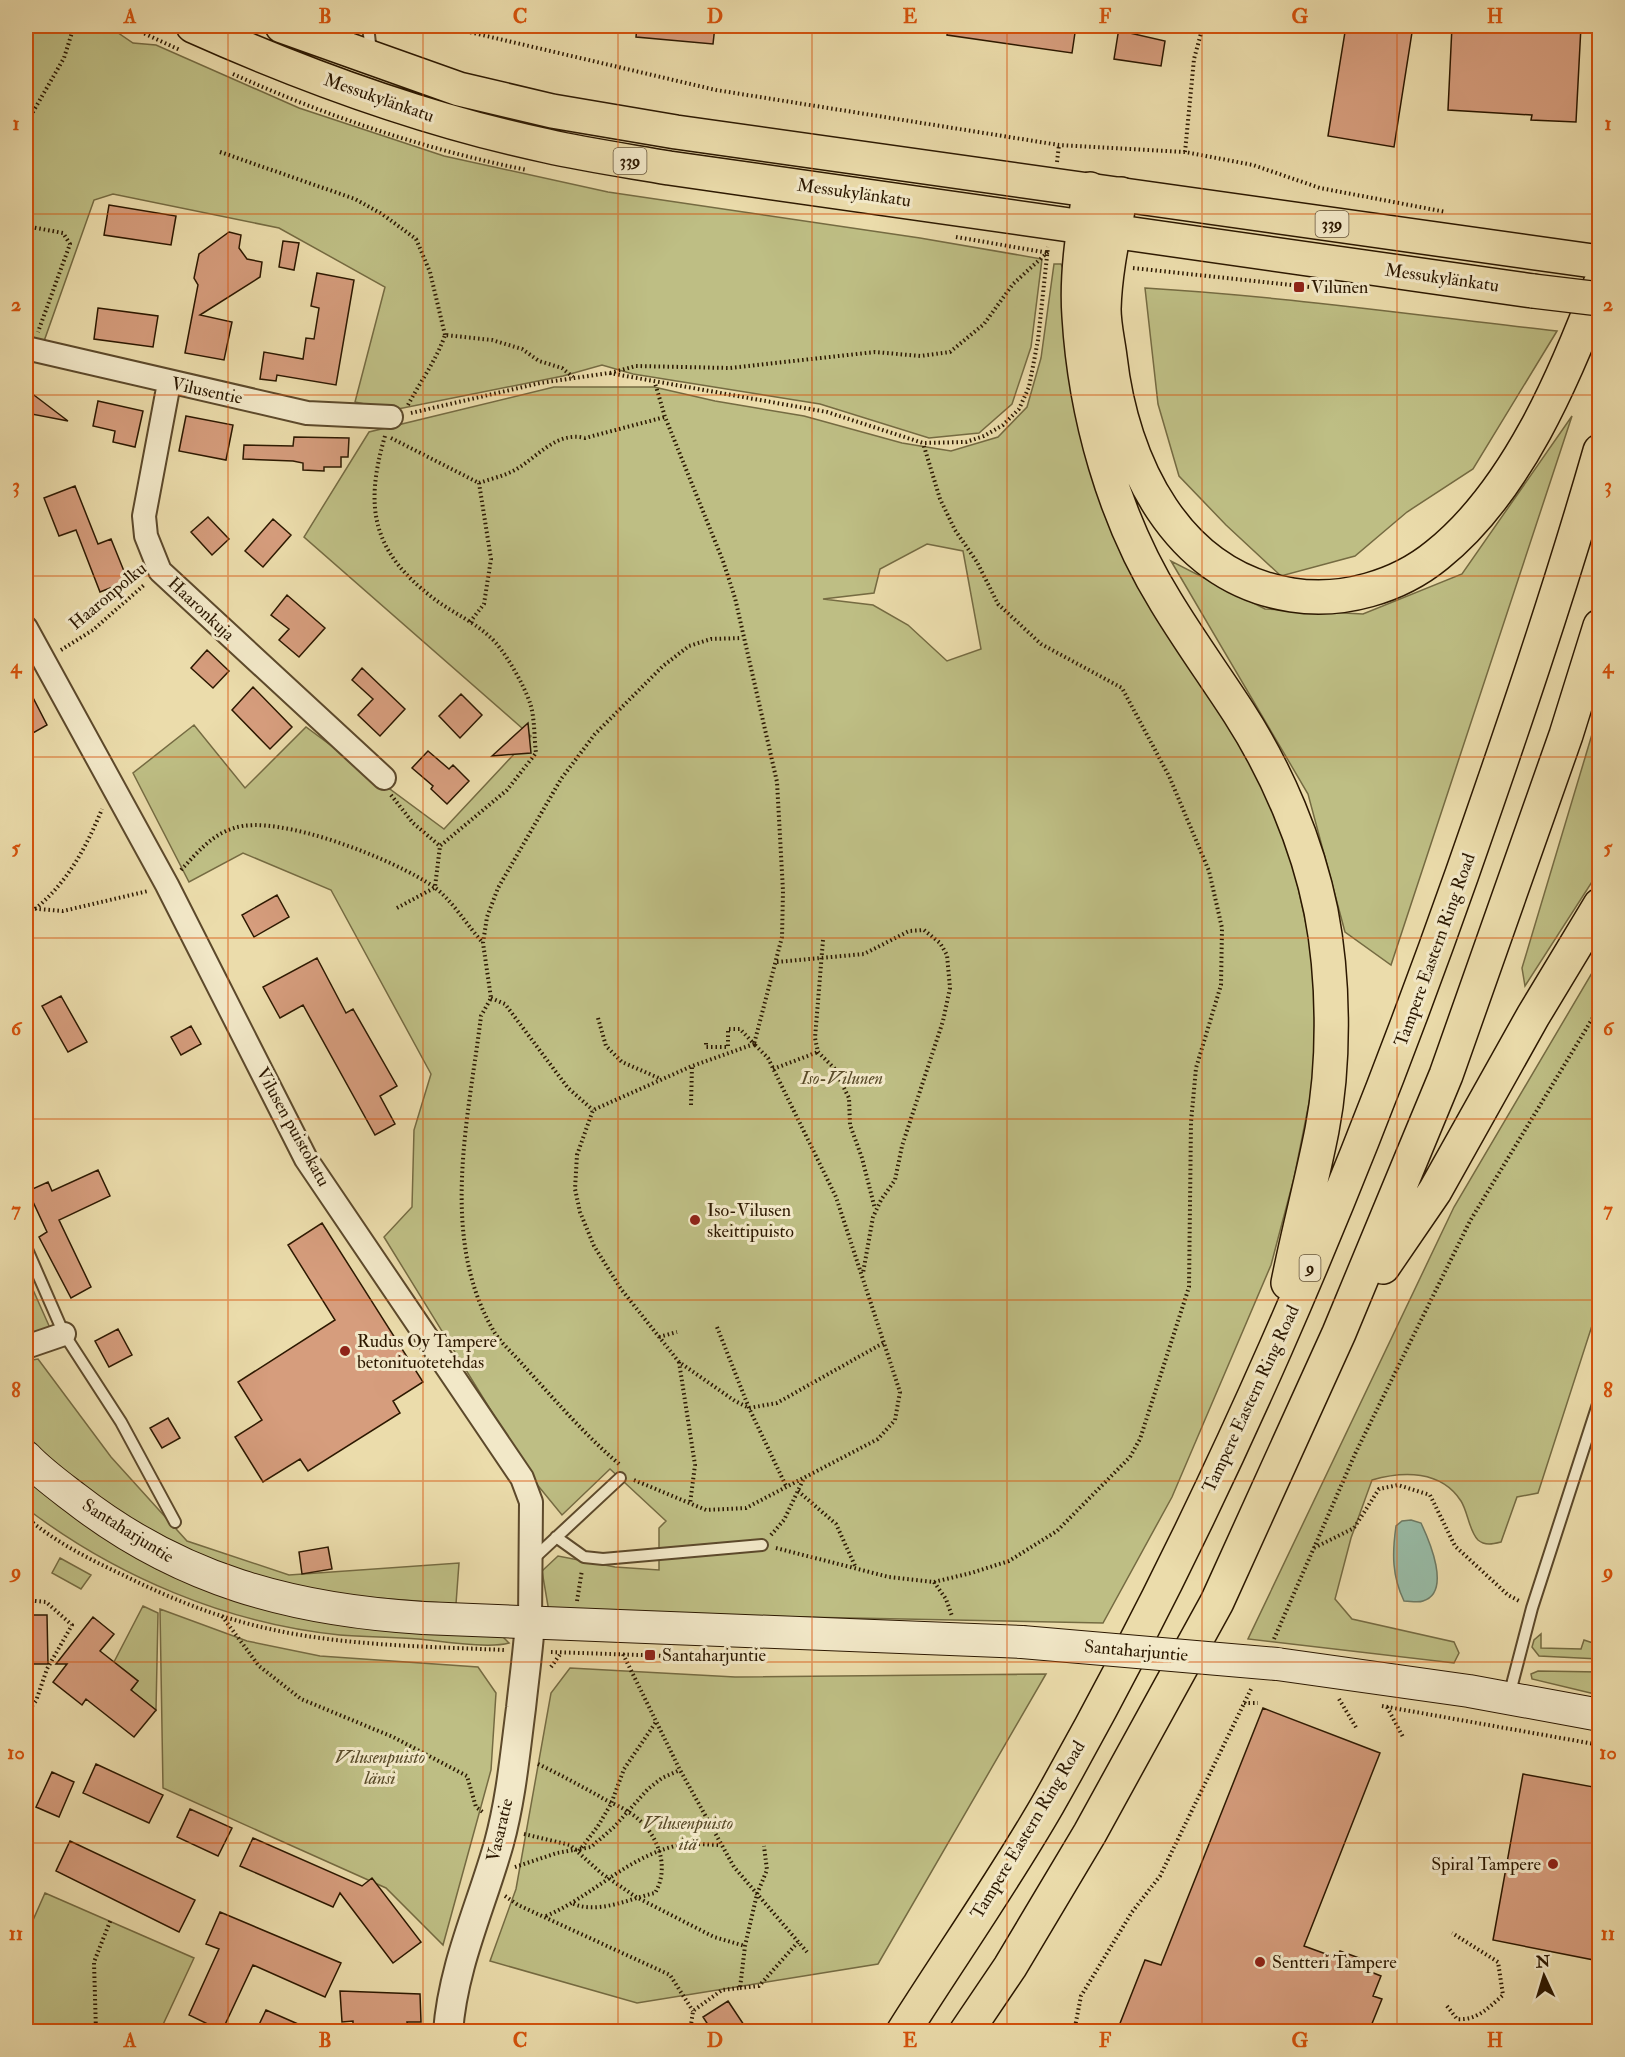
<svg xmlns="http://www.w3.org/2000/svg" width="1625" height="2057" font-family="'IM FELL Double Pica',serif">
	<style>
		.green { fill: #bebe84; stroke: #756b42; stroke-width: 1.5; fill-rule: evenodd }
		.water { fill: #98bca7; stroke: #6d7a64; stroke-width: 1.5 }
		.building { fill: #d69d7d; stroke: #2c1800; stroke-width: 1.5 }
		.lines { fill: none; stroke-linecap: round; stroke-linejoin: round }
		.service-casing { stroke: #5c492b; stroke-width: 14 }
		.minor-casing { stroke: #5c492b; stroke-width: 26 }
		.tertiary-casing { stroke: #5c492b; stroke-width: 32 }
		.secondary-casing { stroke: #2c1800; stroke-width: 34 }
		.primary-casing { stroke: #2c1800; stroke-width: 36 }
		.motorway-casing { stroke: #2c1800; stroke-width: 36 }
		.path { stroke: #2c1800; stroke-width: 4; stroke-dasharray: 1.5 3; stroke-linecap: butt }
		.service { stroke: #f2e8c8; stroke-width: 10 }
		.minor { stroke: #f2e8c8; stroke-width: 22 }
		.tertiary { stroke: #f2e8c8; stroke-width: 28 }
		.secondary { stroke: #f2e8c8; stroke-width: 32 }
		.primary { stroke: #ebdcab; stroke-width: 33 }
		.motorway { stroke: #ebdcab; stroke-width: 33 }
		.secondary-bridge-casing { stroke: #2c1800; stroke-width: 34; stroke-linecap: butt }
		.primary-bridge-casing { stroke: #2c1800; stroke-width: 36; stroke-linecap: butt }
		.secondary-bridge { stroke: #f2e8c8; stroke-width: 32 }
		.primary-bridge { stroke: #ebdcab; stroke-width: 33 }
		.grid { fill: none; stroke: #d5520b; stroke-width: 1.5; stroke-opacity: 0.55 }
		.poi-dot { fill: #8f2418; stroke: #f2e8c8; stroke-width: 2 }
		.labels { text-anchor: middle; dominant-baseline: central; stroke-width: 6; stroke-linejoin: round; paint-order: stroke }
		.shield { fill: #f2e8c8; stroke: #67563c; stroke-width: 1.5 }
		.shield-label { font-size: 16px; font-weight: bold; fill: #2c1800 }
		.street-label { font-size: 18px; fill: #2c1800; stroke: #f2e8c8 }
		.poi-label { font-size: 18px; fill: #2c1800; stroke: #f2e8c8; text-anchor: start }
		.park-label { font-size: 18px; font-style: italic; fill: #584a28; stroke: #f2e8c8 }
		.neatline { fill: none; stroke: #d5520b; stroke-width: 2 }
		.grid-label { font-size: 20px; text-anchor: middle; font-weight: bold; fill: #d5520b }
	</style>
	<rect width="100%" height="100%" fill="#ebdcab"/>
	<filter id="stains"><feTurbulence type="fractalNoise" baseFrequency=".00333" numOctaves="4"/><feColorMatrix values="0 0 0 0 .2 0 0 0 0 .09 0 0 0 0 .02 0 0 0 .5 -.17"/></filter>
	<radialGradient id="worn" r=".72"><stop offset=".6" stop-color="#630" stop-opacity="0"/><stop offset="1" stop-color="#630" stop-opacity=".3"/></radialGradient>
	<!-- green -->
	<path class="green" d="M26 26H108L133 43 156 45 299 108 444 156 608 192 920 238 1042 259 1031 347 1012 404 979 433 929 438 820 404 633 374 602 365 563 376 393 410 355 402 385 287 279 228 113 194 94 200 43 344 26 340Z
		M1054 264H1061L1064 271 1070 378 1237 737 1285 828 1315 965 1314 1078 1294 1178 1271 1265 1172 1497 1103 1623 549 1612 542 1571 558 1556 615 1567 659 1570V1528L666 1521 610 1469 562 1515 535 1482 384 1237 412 1207 414 1130 431 1074 331 890 243 853 189 882 133 773 194 725 245 788 306 727 444 829 531 736 304 537 369 432 554 387H654L715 401 804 416 902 443 951 451 998 437 1027 407 1041 358ZM927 544 963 551 981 649 947 661 908 625 873 605 823 599 874 593 880 569Z
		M1145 288C1282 296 1420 316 1557 331L1473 469 1407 512 1355 556 1281 576 1226 525 1179 476 1158 404Z
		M1572 416 1391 965 1345 932 1308 794 1171 561 1265 609 1363 614 1462 574Z
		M1599 711V871L1525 986 1522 968Z
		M1599 961V1304L1538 1493 1517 1497 1501 1542C1493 1544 1485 1546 1478 1540 1469 1531 1468 1512 1461 1501 1441 1470 1403 1471 1372 1480L1351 1538 1335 1599 1352 1619 1454 1642 1459 1653 1454 1663 1248 1639 1454 1207Z
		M26 1274 50 1328 26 1335Z
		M38 1359 111 1457 187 1541 289 1575 459 1563 456 1604 325 1594 213 1565 103 1503 42 1451 26 1434V1361Z
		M26 1478 79 1521 128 1553 190 1583 502 1636 509 1643C488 1649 441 1641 418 1639 392 1637 366 1637 340 1635 228 1624 115 1576 26 1508Z
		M60 1558 91 1575 81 1589 52 1573Z
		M143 1606 158 1613 156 1710 131 1690 138 1681 114 1662Z
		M160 1609 247 1641 320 1656 478 1667 496 1693 491 1770 443 1945 386 1888 163 1788Z
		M1541 1634V1648L1581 1649 1584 1640 1599 1645V1659L1539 1656 1532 1647 1534 1640Z
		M570 1668 735 1677 1046 1674 878 1964 637 2003 490 1961 516 1889 551 1693Z
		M1538 1671 1599 1672V1695L1532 1679 1531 1674Z
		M45 1893 194 1958 160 2031H26V1936Z"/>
	<!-- water -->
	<path class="water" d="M1411 1520 1421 1523C1429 1540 1452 1592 1423 1601 1418 1603 1410 1601 1404 1601 1392 1576 1392 1554 1396 1526L1402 1521Z"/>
	<!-- building -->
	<path class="building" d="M637 26H715L713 44 636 37Z
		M948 26H1076L1072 53 947 35Z
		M1346 26H1413L1394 147 1328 136Z
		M1452 26H1581L1576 122 1531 120 1532 115 1448 110Z
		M1121 31 1165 41 1161 66 1114 59 1118 34Z
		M109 205 176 216 171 245 104 235Z
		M229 232 241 235 239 248 247 259 262 262 260 277 200 315 232 322 224 360 185 353 198 285 194 278 199 254Z
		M283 241 299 243 294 270 279 267Z
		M317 273 354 280 336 385 277 375 276 381 260 379 264 352 303 359 306 338 314 339 319 308 311 306Z
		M98 308 158 316 153 347 94 339Z
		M26 389 68 421 26 413Z
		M98 401 143 411 135 447 113 442 115 431 93 426Z
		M186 416 233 425 226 460 179 451Z
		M294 437 349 438 348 457H341V467H324V471L303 470V463L293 461 243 459 244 445 293 446Z
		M75 486 98 544 111 539 128 581 100 592 76 530 59 536 44 498Z
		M208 517 229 539 212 555 191 532Z
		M273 519 291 535 263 567 245 551Z
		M287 595 325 628 299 657 279 640 289 629 271 615Z
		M207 650 229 671 213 688 191 668Z
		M362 668 405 709 380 736 358 715 373 699 352 680Z
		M26 684 47 725 26 737Z
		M253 687 292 727 270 749 232 710Z
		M461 694 482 715 460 738 439 716Z
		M528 723 531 753 492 756Z
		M428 751 449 769 453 765 469 781 447 804 431 789 433 786 412 768Z
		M277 895 289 917 254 937 242 915Z
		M317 958 346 1013 353 1009 397 1086 380 1096 395 1124 375 1135 303 1005 280 1018 263 987Z
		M61 996 87 1042 68 1052 42 1006Z
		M191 1026 201 1044 181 1055 171 1037Z
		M98 1170 110 1196 59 1220 91 1287 71 1298 39 1237 47 1232 28 1191 48 1182 52 1191Z
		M322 1223 423 1382 393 1401 400 1413 308 1471 300 1459 263 1482 235 1437 262 1420 238 1382 335 1320 288 1245Z
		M118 1329 132 1355 109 1367 95 1341Z
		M168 1418 180 1438 162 1448 150 1428Z
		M328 1547 332 1569 302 1574 299 1552Z
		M26 1615H47L48 1664H26Z
		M93 1617 114 1634 100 1651 138 1681 131 1690 156 1710 134 1737 86 1699 82 1705 53 1682 67 1664H56Z
		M1263 1708 1380 1753 1304 1946 1337 1958 1340 1951 1359 1958 1356 1966 1381 1976 1373 1996 1382 1999 1369 2031H1117L1145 1960 1161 1965Z
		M96 1764 163 1795 149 1823 83 1793Z
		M52 1772 74 1782 59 1817 36 1807Z
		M1523 1774 1599 1788V1961L1493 1940Z
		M190 1809 232 1828 218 1856 177 1837Z
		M253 1838 362 1886 372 1878 421 1942 393 1963 340 1893 333 1907 240 1866Z
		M70 1841 195 1900 179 1932 56 1871Z
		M220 1912 341 1963 325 1997 253 1965 222 2031 189 2015 219 1949 206 1944Z
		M340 1991 420 1994 421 2022H407L408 2029H353V2021L342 2022Z
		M728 2001 748 2031H712L703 2017Z
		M266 2010 314 2031H256Z"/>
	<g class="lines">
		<defs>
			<path id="service" d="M368 26 371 52
				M26 1247 64 1334 121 1422 175 1522
				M556 1537 584 1557 603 1559 762 1545
				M532 1560 620 1478
				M1509 1696 1532 1608 1600 1398"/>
			<path id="minor" d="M26 348 307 413 391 417
				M169 383 144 516 146 536 160 571 384 778
				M26 628 167 885 306 1159 522 1478 531 1502 530 1623
				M26 1347 64 1334"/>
			<path id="tertiary" d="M448 2032C453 1965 481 1907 499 1843 511 1799 515 1754 521 1708 524 1680 528 1651 530 1623"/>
			<path id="secondary" d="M26 1457C40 1472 58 1485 75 1498 180 1580 292 1610 423 1618L1022 1642
				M1277 1664 1469 1691 1600 1715"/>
			<path id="primary" d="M193 26C307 77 425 120 547 146 587 155 629 161 669 168L1533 291
				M282 26 459 89 552 111 676 132 1600 262"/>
			<path id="motorway" d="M1090 189C1083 231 1076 274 1079 316 1085 415 1114 518 1166 602 1189 640 1215 676 1239 713 1277 772 1307 842 1321 911 1334 978 1335 1063 1322 1130 1312 1181 1298 1232 1288 1283
				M1121 194C1114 232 1105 271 1104 309 1104 325 1108 341 1110 357 1122 463 1176 577 1292 595 1342 603 1398 587 1437 555 1516 492 1565 377 1600 284
				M1383 1267 1435 1191 1533 1016 1600 905
				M903 2032C951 1956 1003 1882 1048 1804 1216 1508 1349 1194 1462 874 1511 734 1559 594 1600 451
				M966 2032 1010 1967 1090 1833 1217 1602 1339 1333 1446 1075 1566 735 1600 626"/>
		</defs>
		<!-- service casing -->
		<use href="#service" class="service-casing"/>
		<!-- minor casing -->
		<use href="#minor" class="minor-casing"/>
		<!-- tertiary casing -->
		<use href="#tertiary" class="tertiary-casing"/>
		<!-- secondary casing -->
		<use href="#secondary" class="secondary-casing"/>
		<!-- primary casing -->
		<use href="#primary" class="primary-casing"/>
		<!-- motorway casing -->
		<use href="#motorway" class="motorway-casing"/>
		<!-- path -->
		<path class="path" d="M128 26 180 50
			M444 26 716 90 1059 145 1185 152 1253 165 1320 188 1446 212
			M233 74C326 116 427 150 527 170
			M26 124 64 58 74 26
			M220 152 355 199 382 214 416 239 430 272 445 335
			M1185 152 1194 59 1203 26
			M1057 162 1059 145
			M26 226 63 233 70 244 38 332
			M956 237 1049 253
			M1133 268 1310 287
			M610 373 636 366 730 368 875 352 920 356 950 352 984 324 1013 284 1048 252
			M408 405C420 382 436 361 445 335L492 340 522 349 539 361 562 368 573 377
			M411 413 540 383 609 373 827 412 923 443 966 442 984 436 1003 425 1019 409 1029 387 1038 340 1048 247
			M385 436C364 508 372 551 433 598 451 612 473 621 490 637 504 649 524 685 530 703 535 718 534 738 536 753L507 790 440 846 435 887
			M391 438 479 483C490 479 504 476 515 470 538 457 556 431 585 438L665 417
			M470 622 484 604 491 559 479 483
			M61 650 93 630 144 585
			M391 795 413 823 440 846
			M181 870C197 853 211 835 234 828 278 813 396 860 434 887 450 898 468 926 482 942
			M26 908 63 911 148 891
			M397 908 434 888
			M35 909C67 883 86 848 102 809
			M823 940 815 1038 818 1052 834 1068 849 1098 850 1125 862 1158 875 1209
			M777 962 864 954 909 931 924 930 940 943 947 955 950 988 943 1021 902 1146 895 1180 881 1200 873 1217 863 1273
			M491 998 505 1004 568 1088 593 1110
			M598 1018 606 1046 622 1062 661 1079
			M706 1043V1047H728V1029H740L754 1044 692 1066 593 1110 577 1155 575 1189 580 1212 594 1246 621 1289 679 1362 735 1401 749 1408 777 1403 885 1342
			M773 1069 818 1052
			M691 1105 692 1066
			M717 1327 749 1408 786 1486
			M659 1337 677 1332
			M679 1362 695 1465 690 1504
			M619 1464C584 1434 555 1400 524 1366 514 1354 499 1342 492 1328 439 1235 469 1116 481 1016L491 998 483 943 487 917 498 888 561 779 595 734 663 666 689 646 711 639 742 638
			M634 1480 706 1510 746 1508 878 1439 895 1420 900 1392 836 1197 768 1058 754 1044 782 937 783 891 777 782 735 598 723 561 665 417 655 383
			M798 1491 836 1524 856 1568
			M26 1517C55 1542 89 1559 123 1575 161 1594 201 1611 242 1622 326 1646 418 1646 504 1650
			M771 1535 784 1520 804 1478
			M776 1548 889 1577 934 1582 971 1573 1009 1561 1057 1531 1130 1457 1140 1439 1189 1287 1191 1122 1196 1068 1221 985 1222 928 1209 871 1169 776 1122 688 1041 644 998 604 977 562 955 530 940 499 923 443
			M1314 1548 1354 1528 1379 1489 1398 1485 1430 1495 1455 1546 1508 1595 1521 1602
			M934 1582 946 1599 952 1616
			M26 1600 46 1602 72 1625 47 1669 36 1701 26 1713
			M577 1601 582 1570
			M222 1616 259 1666 301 1699 393 1737 467 1776 476 1807 484 1813
			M1274 1639 1355 1454 1470 1221 1600 1006
			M551 1652 699 1657
			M623 1654 680 1770 734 1867 807 1952
			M551 1667 561 1653
			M1339 1699 1357 1729
			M1244 1703H1258
			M1382 1706 1600 1745
			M1387 1707 1403 1737
			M538 1764C559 1774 579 1785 599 1796 608 1802 618 1805 627 1811 655 1827 672 1864 655 1893 628 1899 598 1915 571 1903
			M26 1805 32 1808
			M524 1834 570 1845 601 1873 636 1897 714 1937 745 1946
			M579 1851 598 1826 611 1804 624 1769 656 1722
			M515 1867 557 1853 591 1847 614 1827 648 1789 662 1778 680 1770
			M505 1896 518 1905 670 1975 693 2011
			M546 1916C591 1897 626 1858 675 1846 689 1842 707 1845 721 1845
			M740 1988 759 1986 798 1942
			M1447 2006 1457 2019C1477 2021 1489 2007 1503 1995L1498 1962 1452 1933
			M96 2032 94 1962 111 1919
			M690 2032 693 2011 722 1990 740 1988 745 1946 757 1894 767 1870 764 1846
			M1074 2032 1081 1996 1132 1912 1160 1876 1252 1687"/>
		<!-- service -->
		<use href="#service" class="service"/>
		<!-- minor -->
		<use href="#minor" class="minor"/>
		<!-- tertiary -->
		<use href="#tertiary" class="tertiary"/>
		<!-- secondary -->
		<use href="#secondary" class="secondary"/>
		<!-- primary -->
		<use href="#primary" class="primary"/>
		<!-- motorway -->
		<use href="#motorway" class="motorway"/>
		<defs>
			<path id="secondary-bridge" d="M1022 1642 1277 1664"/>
			<path id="primary-bridge" d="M1533 291 1600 299"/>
		</defs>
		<!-- secondary-bridge casing -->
		<use href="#secondary-bridge" class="secondary-bridge-casing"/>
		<!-- primary-bridge casing -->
		<use href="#primary-bridge" class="primary-bridge-casing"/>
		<!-- secondary-bridge -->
		<use href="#secondary-bridge" class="secondary-bridge"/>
		<!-- primary-bridge -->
		<use href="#primary-bridge" class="primary-bridge"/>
	</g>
	<!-- grid -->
	<path class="grid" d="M228 26V2032M423 26V2032M618 26V2032M812 26V2032M1007 26V2032M1202 26V2032M1397 26V2032M26 214H1600M26 395H1600M26 576H1600M26 757H1600M26 938H1600M26 1119H1600M26 1300H1600M26 1481H1600M26 1662H1600M26 1843H1600"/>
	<!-- markers -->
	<g class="poi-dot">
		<rect x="1293" y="281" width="12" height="12" rx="3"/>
		<circle cx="695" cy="1220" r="6"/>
		<circle cx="345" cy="1351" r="6"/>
		<rect x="644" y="1649" width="12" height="12" rx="3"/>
		<circle cx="1553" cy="1864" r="6"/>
		<circle cx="1260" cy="1962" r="6"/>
	</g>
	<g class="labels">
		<!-- shield labels -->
		<g class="shield">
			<rect x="613.5" y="148" width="33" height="26" rx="4.5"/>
			<rect x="1315.5" y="211" width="33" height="26" rx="4.5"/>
			<rect x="1299.5" y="1255" width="21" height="26" rx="4.5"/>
		</g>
		<g class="shield-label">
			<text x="630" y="161">339</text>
			<text x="1332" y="224">339</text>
			<text x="1310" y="1268">9</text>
		</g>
		<!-- street labels -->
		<g class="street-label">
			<text transform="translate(379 98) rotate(19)">Messukylänkatu</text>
			<text transform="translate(854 193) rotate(8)">Messukylänkatu</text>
			<text transform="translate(1442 278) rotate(8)">Messukylänkatu</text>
			<text transform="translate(207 391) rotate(12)">Vilusentie</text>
			<text transform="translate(108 596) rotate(-40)">Haaronpolku</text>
			<text transform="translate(201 609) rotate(43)">Haaronkuja</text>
			<text transform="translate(1435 950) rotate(-70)">Tampere Eastern Ring Road</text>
			<text transform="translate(293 1127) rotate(61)">Vilusen puistokatu</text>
			<text transform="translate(1251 1399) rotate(-65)">Tampere Eastern Ring Road</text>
			<text transform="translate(128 1531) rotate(32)">Santaharjuntie</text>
			<text transform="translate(1136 1651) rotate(5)">Santaharjuntie</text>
			<text transform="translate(500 1830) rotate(-77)">Vasaratie</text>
			<text transform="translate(1028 1830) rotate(-59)">Tampere Eastern Ring Road</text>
		</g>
		<!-- poi labels -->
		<g class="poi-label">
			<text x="1311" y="287">Vilunen</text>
			<text x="707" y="1210">Iso-Vilusen<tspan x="707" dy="21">skeittipuisto</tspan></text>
			<text x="357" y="1341">Rudus Oy Tampere<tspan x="357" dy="21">betonituotetehdas</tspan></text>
			<text x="662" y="1655">Santaharjuntie</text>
			<text x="1541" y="1864" text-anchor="end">Spiral Tampere</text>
			<text x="1272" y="1962">Sentteri Tampere</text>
		</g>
		<!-- park labels -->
		<g class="park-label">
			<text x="842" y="1078">Iso-Vilunen</text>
			<text x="380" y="1757">Vilusenpuisto<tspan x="380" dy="21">länsi</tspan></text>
			<text x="688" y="1823">Vilusenpuisto<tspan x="688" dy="21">itä</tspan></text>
		</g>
	</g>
	<!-- margin -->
	<rect width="1625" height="2057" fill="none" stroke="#ebdcab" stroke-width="66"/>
	<!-- north arrow -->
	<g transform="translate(1544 1976) rotate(356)" stroke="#f2e8c8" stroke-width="4.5" paint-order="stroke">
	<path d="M0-4.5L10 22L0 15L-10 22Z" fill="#2c1800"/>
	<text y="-9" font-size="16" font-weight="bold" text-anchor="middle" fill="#2c1800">N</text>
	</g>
	<rect x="33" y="33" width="1559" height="1991" class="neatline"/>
	<g class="grid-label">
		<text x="130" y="23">A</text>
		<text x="325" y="23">B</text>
		<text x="520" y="23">C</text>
		<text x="715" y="23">D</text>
		<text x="910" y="23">E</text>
		<text x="1105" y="23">F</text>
		<text x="1300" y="23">G</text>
		<text x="1495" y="23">H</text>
		<text x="16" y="130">1</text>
		<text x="1608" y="130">1</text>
		<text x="16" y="311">2</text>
		<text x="1608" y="311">2</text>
		<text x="16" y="492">3</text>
		<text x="1608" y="492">3</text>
		<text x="16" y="673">4</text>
		<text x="1608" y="673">4</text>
		<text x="16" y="854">5</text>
		<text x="1608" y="854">5</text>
		<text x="16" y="1035">6</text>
		<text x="1608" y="1035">6</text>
		<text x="16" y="1216">7</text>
		<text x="1608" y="1216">7</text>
		<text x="16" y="1397">8</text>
		<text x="1608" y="1397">8</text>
		<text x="16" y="1578">9</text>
		<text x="1608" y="1578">9</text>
		<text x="16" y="1759">10</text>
		<text x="1608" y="1759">10</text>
		<text x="16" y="1940">11</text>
		<text x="1608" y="1940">11</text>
		<text x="130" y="2047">A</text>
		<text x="325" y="2047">B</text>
		<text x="520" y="2047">C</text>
		<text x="715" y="2047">D</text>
		<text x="910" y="2047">E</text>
		<text x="1105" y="2047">F</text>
		<text x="1300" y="2047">G</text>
		<text x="1495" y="2047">H</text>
	</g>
	<rect width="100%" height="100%" filter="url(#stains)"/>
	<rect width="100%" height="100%" fill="url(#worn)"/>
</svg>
